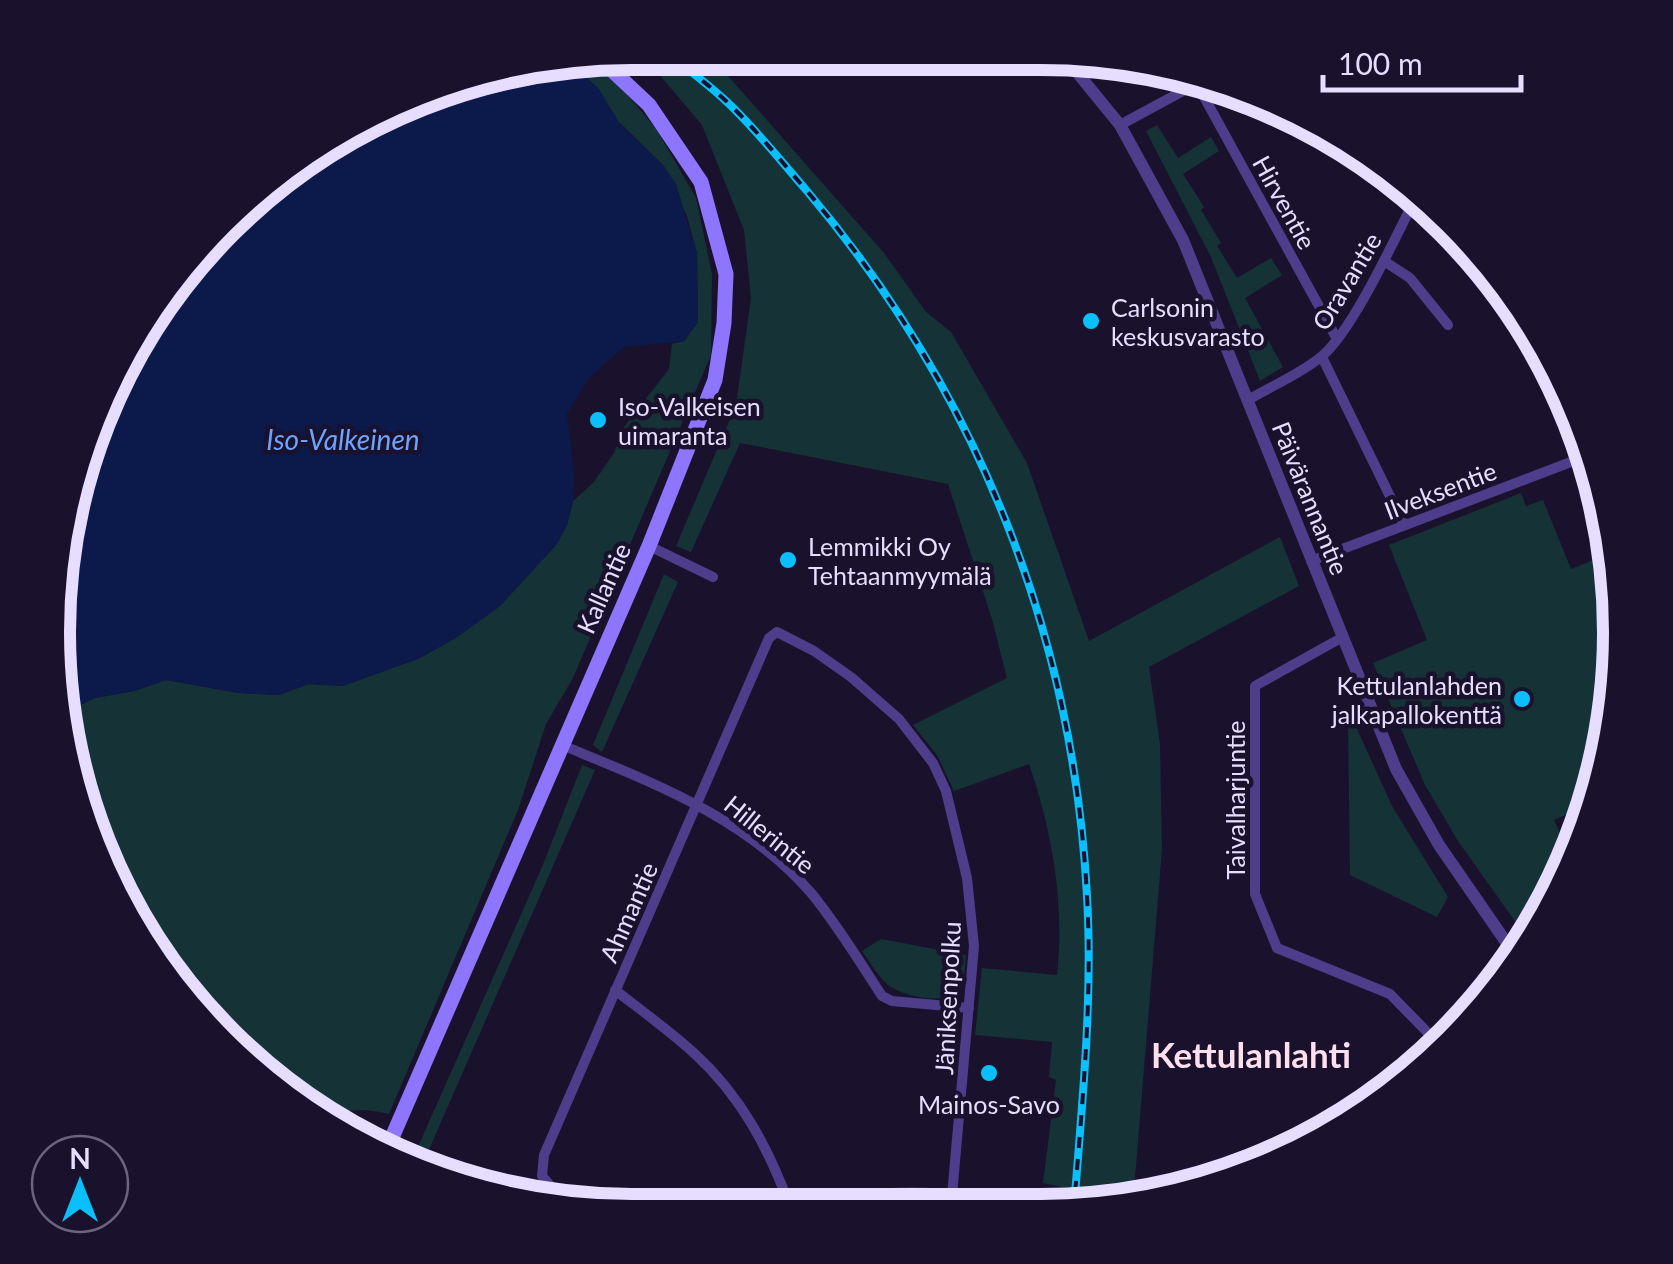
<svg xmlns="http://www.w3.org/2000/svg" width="1673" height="1264" font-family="Lato,sans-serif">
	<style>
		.green { fill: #153236 }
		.water { fill: #0c194b }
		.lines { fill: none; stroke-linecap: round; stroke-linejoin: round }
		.minor { stroke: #4d3d8b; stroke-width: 10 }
		.tertiary { stroke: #4d3d8b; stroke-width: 12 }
		.secondary { stroke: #8e75fe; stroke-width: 15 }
		.rail-casing { stroke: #0bbffd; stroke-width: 8 }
		.rail { stroke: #1a122c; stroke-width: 4; stroke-dasharray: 11; stroke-linecap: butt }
		.poi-dot { fill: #0bbffd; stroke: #1a122c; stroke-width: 4 }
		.labels { text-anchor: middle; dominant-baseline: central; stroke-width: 9; stroke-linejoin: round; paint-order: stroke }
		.street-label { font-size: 25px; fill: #e6ddff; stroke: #1a122c }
		.poi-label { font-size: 25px; fill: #e6ddff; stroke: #1a122c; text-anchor: start }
		.water-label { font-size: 28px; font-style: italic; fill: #6ca3fe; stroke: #1a122c }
		.district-label { font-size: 35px; font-weight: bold; fill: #ffdfee; stroke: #1a122c }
		.rim { fill: none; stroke: #e6ddff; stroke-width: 12 }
	</style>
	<rect width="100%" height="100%" fill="#1a122c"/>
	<!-- green -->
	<path class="green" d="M641 53H680L714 60 884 253 926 312 951 332 1027 463 1089 641 1280 537 1299 586 1149 667 1160 744 1162 850 1133 1202 1043 1183 1056 1080 1049 1077 1052 1042 975 1035 982 968 1057 975C1065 905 1052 830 1029 764L954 791 937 755 913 725 1007 678 992 619 948 484 740 443 691 552 676 546 736 405 751 298 744 230 702 125Z
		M583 59 616 81 657 130 696 198 712 274 711 355 573 678 546 724 518 810 389 1114C367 1109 345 1105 330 1125L249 1067 151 954 83 819 64 720 78 706 95 698 134 691 166 680 239 693 278 695 309 684 343 686 420 658 457 637 500 606 556 545 567 525 573 501 594 482 614 453 624 427 669 369 672 344 684 341 698 322 697 253 687 216 663 165 621 124 481 72Z
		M1157 125 1178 158 1211 137 1219 151 1183 174 1204 207 1201 210 1221 243 1217 246 1237 278 1271 258 1282 275 1245 298 1283 367 1260 381 1211 257 1146 131Z
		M1521 493 1526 506 1543 500 1571 569 1609 554V744L1584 807 1554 820 1567 848 1530 937 1519 927 1458 841 1425 785 1373 663 1427 640 1389 545Z
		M664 574 678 582 602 752 593 745Z
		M1348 720H1353L1392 806 1448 897 1437 917 1350 875Z
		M582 765 595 770 424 1161 413 1158 542 867Z
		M881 939 966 955C965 965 965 978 961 987 951 1008 900 996 887 984 877 975 870 962 862 951Z"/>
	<!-- water -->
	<path class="water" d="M569 61 599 89 620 124 663 165 676 184 697 253 698 322 684 341 624 347 589 378 567 414 574 472 573 501 567 525 556 545 500 606 457 637 420 658 343 686 309 684 278 695 239 693 166 680 134 691 95 698 78 706 64 720 54 670 64 519 113 375 222 223 342 130 481 72Z"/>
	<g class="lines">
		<!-- minor -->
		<path class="minor" d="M1197 84 1337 339
			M1120 125 1205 79
			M1384 261 1410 278 1448 325
			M1322 357 1404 525
			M1248 400C1271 386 1301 374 1322 356 1353 330 1394 240 1414 201
			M649 546 713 577
			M1311 561 1584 457
			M1341 638 1255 686V894L1277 948 1390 994 1432 1037
			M562 745C653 783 746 817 812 894 838 926 860 962 882 996L892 1001 969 1008
			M615 990C642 1011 670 1031 695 1054 741 1096 769 1149 790 1207
			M569 1207 542 1176 544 1155 769 638 777 632 814 651 851 677 899 719 933 763 946 791 967 878 974 946 951 1207"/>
		<!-- tertiary -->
		<path class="tertiary" d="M1062 54 1120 125 1183 240 1396 769 1439 845 1506 942 1515 962
			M1326 1134 1488 988
			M816 1207C892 1183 968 1196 1044 1207"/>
		<!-- secondary -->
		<path class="secondary" d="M387 1149 649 546 715 380 724 323 726 274 701 182 649 105 598 57"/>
		<defs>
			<path id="rail" d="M668 53C687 69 708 84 726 101 755 128 781 161 807 191 977 392 1073 633 1087 896 1093 999 1082 1105 1074 1207"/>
		</defs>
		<!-- rail casing -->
		<use href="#rail" class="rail-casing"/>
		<!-- rail -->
		<use href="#rail" class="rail"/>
	</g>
	<!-- markers -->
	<g class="poi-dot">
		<circle cx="1091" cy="321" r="10"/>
		<circle cx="598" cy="420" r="10"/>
		<circle cx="788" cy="560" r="10"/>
		<circle cx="1522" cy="699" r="10"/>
		<circle cx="989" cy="1073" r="10"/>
	</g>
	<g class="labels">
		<!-- street labels -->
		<g class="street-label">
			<text transform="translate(1285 202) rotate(61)">Hirventie</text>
			<text transform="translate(1346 281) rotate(-59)">Oravantie</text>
			<text transform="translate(1440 490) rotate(-21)">Ilveksentie</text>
			<text transform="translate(1311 498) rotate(68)">Päivärannantie</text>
			<text transform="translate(603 588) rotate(-66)">Kallantie</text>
			<text transform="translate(1235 800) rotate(-90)">Taivalharjuntie</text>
			<text transform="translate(770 834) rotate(39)">Hillerintie</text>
			<text transform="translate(628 912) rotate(-66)">Ahmantie</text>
			<text transform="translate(947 998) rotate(-87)">Jäniksenpolku</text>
		</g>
		<!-- poi labels -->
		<g class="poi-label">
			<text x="1111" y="307">Carlsonin<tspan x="1111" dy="29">keskusvarasto</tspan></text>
			<text x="618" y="406">Iso-Valkeisen<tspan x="618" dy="29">uimaranta</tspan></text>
			<text x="808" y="546">Lemmikki Oy<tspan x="808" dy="29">Tehtaanmyymälä</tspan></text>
			<text x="1502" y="685" text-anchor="end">Kettulanlahden<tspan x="1502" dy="29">jalkapallokenttä</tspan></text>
			<text x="989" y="1104" text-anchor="middle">Mainos-Savo</text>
		</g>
		<!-- water labels -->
		<g class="water-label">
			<text x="343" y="439">Iso-Valkeinen</text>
		</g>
		<!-- district labels -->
		<g class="district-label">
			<text x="1251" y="1054">Kettulanlahti</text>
		</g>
	</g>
	<!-- crop -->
	<path d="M0 0H1673V1264H0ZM632 70H1041A562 562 0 0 1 1603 632V632A562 562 0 0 1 1041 1194H632A562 562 0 0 1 70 632V632A562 562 0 0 1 632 70Z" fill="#1a122c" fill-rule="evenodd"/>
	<path class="rim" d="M632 70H1041A562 562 0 0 1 1603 632V632A562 562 0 0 1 1041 1194H632A562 562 0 0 1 70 632V632A562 562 0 0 1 632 70Z"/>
	<!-- north arrow -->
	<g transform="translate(80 1184)"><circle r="48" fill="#1a122c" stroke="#6c6380" stroke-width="2.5"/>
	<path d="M0-8L18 38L0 25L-18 38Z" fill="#0bbffd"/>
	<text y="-15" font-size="28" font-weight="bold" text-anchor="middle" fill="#e6ddff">N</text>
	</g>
	<!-- scale -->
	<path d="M1323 75v15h198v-15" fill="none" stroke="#e6ddff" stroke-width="5"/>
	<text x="1338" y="75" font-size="30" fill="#e6ddff" stroke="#1a122c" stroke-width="8" paint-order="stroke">100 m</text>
</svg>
